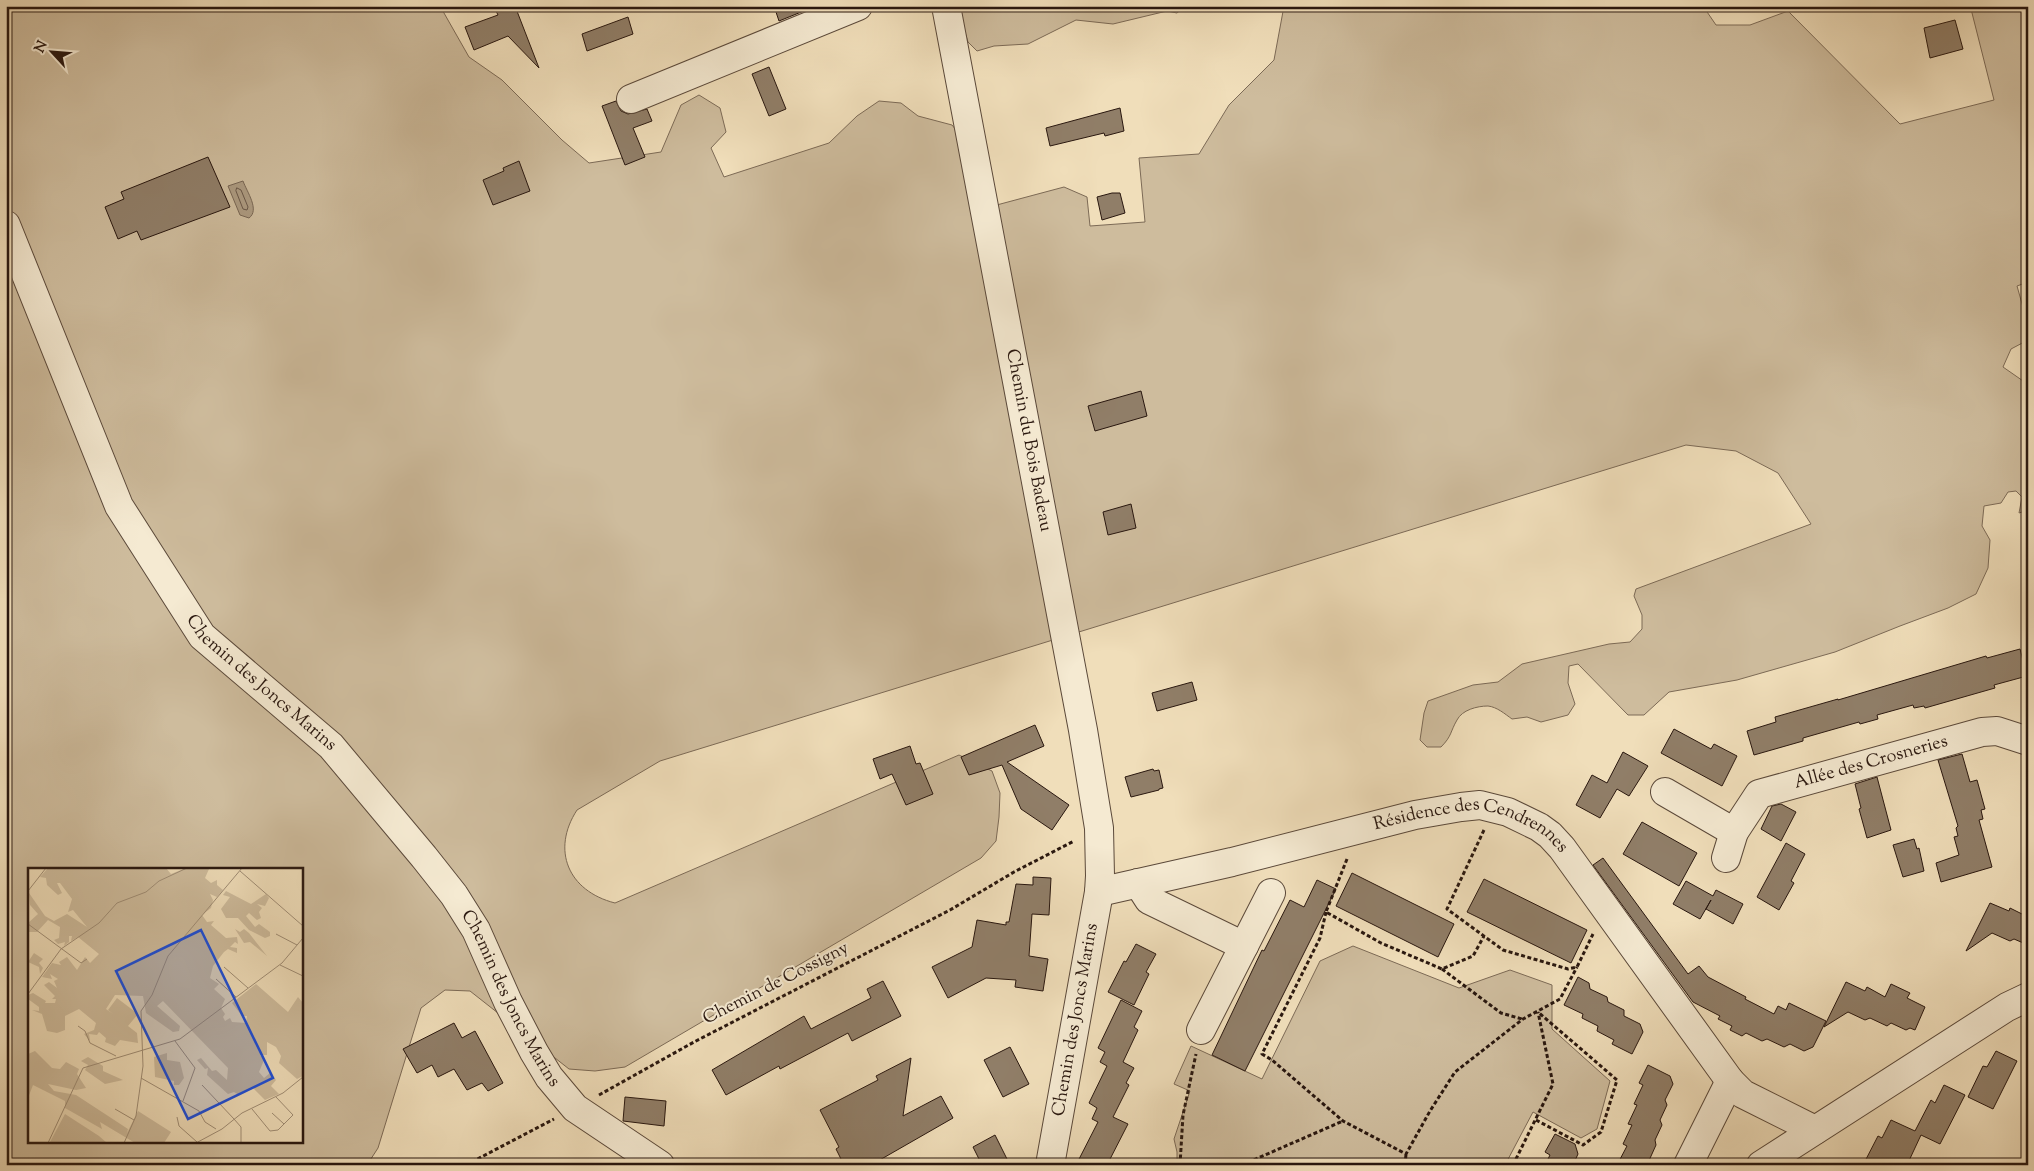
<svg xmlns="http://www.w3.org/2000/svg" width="2034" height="1171" font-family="'Sorts Mill Goudy',serif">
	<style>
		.green { fill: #cebc9d; stroke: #7c6a56; fill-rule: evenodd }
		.water { fill: #ac9a80; stroke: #786653 }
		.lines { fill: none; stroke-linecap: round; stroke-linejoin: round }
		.shore { stroke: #6a5848; stroke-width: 1 }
		.building { fill: #907e68; stroke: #29170f }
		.minor-casing { stroke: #5b493a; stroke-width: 30 }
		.path { stroke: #29170f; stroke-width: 3; stroke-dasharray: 4 2.5; stroke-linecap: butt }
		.minor { stroke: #f5ead2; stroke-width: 28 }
		.labels { text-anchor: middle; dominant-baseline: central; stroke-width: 4; stroke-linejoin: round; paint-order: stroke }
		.street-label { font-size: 18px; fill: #29170f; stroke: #f5ead2 }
		.inset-road { fill: none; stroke: #a08e76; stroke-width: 1 }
		.view { fill: #1d4ed8; fill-opacity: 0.15; stroke: #1d4ed8; stroke-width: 2.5 }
		.inset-edge { fill: none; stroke: #29170f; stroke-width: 2.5 }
	</style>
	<rect width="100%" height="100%" fill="#f0deba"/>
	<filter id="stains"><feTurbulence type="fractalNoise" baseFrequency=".004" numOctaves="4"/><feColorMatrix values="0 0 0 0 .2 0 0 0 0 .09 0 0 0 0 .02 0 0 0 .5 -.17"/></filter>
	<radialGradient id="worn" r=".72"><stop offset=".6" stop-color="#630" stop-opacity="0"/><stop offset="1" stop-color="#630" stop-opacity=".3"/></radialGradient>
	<!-- green -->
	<path class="green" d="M6 6H440L469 57 502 80 562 140 589 163 661 152 681 105 699 95 720 108 726 132 711 148 724 177 829 143 857 116 879 101 901 103 918 116 952 125 973 151 978 210 1064 187 1087 197 1090 226 1145 222 1139 158 1199 154 1229 105 1274 60 1284 6H1703L1716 25H1750L1788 11 1900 124 1994 100 1971 9 1981 6H2028V282L2017 286 2028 325V340L2011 349 2003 367 2026 383 2028 396V510L2019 513 2022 497 2016 491 2008 492 2001 503 1984 506 1982 526 1990 540 1988 568 1976 594 1948 608 1900 626 1835 652 1737 680 1669 692 1644 715H1628L1578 664 1569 666 1568 683 1575 704 1568 715 1541 722 1527 717 1512 719C1505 714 1497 707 1488 706 1477 706 1462 710 1457 720 1450 732 1452 736 1441 747H1427L1420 740 1424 713 1428 701 1473 685 1498 682 1522 664 1609 644 1630 642 1642 629V615L1634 596 1636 589 1811 524 1778 473 1736 451 1686 445 660 761 577 810C551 850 568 891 615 903L959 755 992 771 1000 793 999 817 996 841 981 858 625 1067 595 1071 569 1069 470 991 445 990 421 1008 378 1148 367 1165H6ZM29 870H301V1142H29Z
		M957 6H1185L1177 13 1167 11 1113 24 1076 20 1028 44 994 46 977 51 968 42Z
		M1353 946 1459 988 1510 970 1552 985V1029L1610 1081 1597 1129 1581 1138 1533 1112 1505 1165H1177V1152L1174 1139 1190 1091 1174 1084 1191 1046 1262 1079 1320 961Z"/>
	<!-- water -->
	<path class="water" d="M243 181C247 192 260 210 249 218L240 215 228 186Z"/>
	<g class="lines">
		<!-- shore -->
		<path class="shore" d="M237 188 241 190 248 207 247 210 243 209 236 191Z"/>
	</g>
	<!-- building -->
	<path class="building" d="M509 6H515L539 68 508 36 474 50 465 27 498 15 496 11Z
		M774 6H816L779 21Z
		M628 17 633 34 587 51 582 34Z
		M1955 20 1963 49 1930 58 1924 28Z
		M769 67 786 109 769 116 752 74Z
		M616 101 621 111 628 114 647 109 652 121 633 128 645 157 625 165 602 106Z
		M1120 108 1124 131 1105 136 1104 133 1050 146 1046 128Z
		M208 157 230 207 141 240 137 231 118 239 105 207 124 199 121 192Z
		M519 161 530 191 493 205 483 180 504 171 503 168Z
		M1112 193H1120L1125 213 1102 220 1097 197Z
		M1141 391 1147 416 1095 431 1088 406Z
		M1131 504 1136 528 1108 535 1103 512Z
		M2020 649 2027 676 1994 685 1995 688 1925 708 1924 706 1914 708 1913 705 1877 715 1878 719 1860 724 1859 722 1803 738V741L1754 755 1747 731 1776 722 1775 717 1838 699V700L1986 656 1987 658Z
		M1192 682 1197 700 1157 711 1152 693Z
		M1035 725 1044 746 1007 762 1069 805 1052 830 1021 809 1002 765 969 775 961 757Z
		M1674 729 1711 749 1714 744 1737 756 1722 786 1661 753Z
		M910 746 916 764 920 763 933 794 906 805 892 774 880 779 873 759Z
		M1623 752 1648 766 1629 796 1617 789 1600 818 1576 805 1592 775 1607 783Z
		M1962 754 1970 782 1977 780 1985 809 1981 810 1983 819 1979 820 1992 867 1941 882 1936 863 1959 855 1954 837 1958 836 1956 828 1958 826 1938 760Z
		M1153 769 1154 771 1159 770 1163 788 1159 789V790L1131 797 1125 777Z
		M1877 777 1891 830 1867 838 1859 809 1861 808 1855 784Z
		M1781 804 1796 812 1781 841 1761 829 1772 806Z
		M1642 822 1697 853 1679 886 1623 854Z
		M1914 839 1917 849 1919 848 1924 871 1903 877 1893 845Z
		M1786 843 1805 854 1791 881 1794 883 1779 910 1757 897Z
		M1603 858 1688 974 1699 966 1708 977 1746 997 1745 999 1774 1014 1778 1006 1786 1010 1789 1003 1826 1021 1813 1047 1804 1051 1790 1044 1784 1047 1767 1039 1762 1041 1746 1033 1742 1036 1730 1030 1732 1026 1718 1019 1720 1016 1693 1002 1593 865Z
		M1352 873 1454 924 1438 957 1336 906Z
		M1033 877 1051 878 1049 915 1032 914 1029 956 1048 959 1043 991 1015 987 1016 980 986 978 948 998 932 967 972 947 977 920 1006 925V922H1009L1016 884 1033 885Z
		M1484 879 1587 930 1571 963 1467 912Z
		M1317 880 1336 889 1245 1071 1212 1055 1262 950 1264 951 1290 900 1304 907Z
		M1686 881 1713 896 1716 890 1743 904 1733 924 1706 909 1711 900 1700 919 1673 904Z
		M1990 903 2009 911 2010 908 2028 917V945L2014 939 2010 941 1992 933 1966 951Z
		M1136 944 1156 954 1146 972 1149 974 1134 1005 1108 992 1124 961 1126 962Z
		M1578 977 1589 983 1590 989 1607 997 1608 1002 1624 1010V1016L1640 1024 1643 1032 1632 1054 1612 1044 1614 1040 1597 1031 1598 1026 1582 1018 1583 1014 1564 1005Z
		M883 981 901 1016 852 1041 848 1033 780 1069 779 1066 726 1095 712 1070 804 1016 811 1029 871 998 867 989Z
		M1846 982 1865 991 1867 987 1885 997 1891 984 1910 993 1907 998 1925 1007 1915 1030 1910 1028 1906 1030 1891 1023 1887 1026 1870 1018 1865 1020 1848 1012 1824 1027Z
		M1121 1000 1142 1011 1134 1027 1138 1030 1123 1062 1134 1068 1126 1083 1129 1085 1113 1117 1128 1124 1107 1165H1076L1098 1122 1092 1119 1097 1108 1089 1103 1107 1066 1100 1062 1105 1052 1098 1048Z
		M454 1023 462 1038 475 1031 503 1083 488 1091 482 1083 467 1090 454 1069 438 1077 432 1065 417 1073 403 1049Z
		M1010 1047 1029 1084 1003 1097 984 1060Z
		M1996 1051 2017 1061 1993 1109 1968 1097 1983 1066 1987 1067Z
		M911 1058 903 1116 941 1096 953 1118 871 1165H844L836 1149 839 1147 820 1110 878 1080 876 1076Z
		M1648 1065 1670 1076 1673 1084 1665 1100 1667 1105 1660 1120 1662 1125 1655 1140 1656 1145 1647 1165H1617L1627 1146 1623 1144 1632 1125 1628 1124 1637 1105 1634 1104 1643 1085 1639 1083Z
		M1944 1085 1965 1095 1940 1144 1921 1135 1907 1165H1863L1878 1136 1882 1138 1891 1120 1915 1131 1931 1100 1935 1103Z
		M625 1097 666 1101 664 1126 623 1121Z
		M1555 1134 1575 1144 1578 1154 1573 1165H1545L1550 1155 1545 1152Z
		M995 1135 1010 1165H982L973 1147Z"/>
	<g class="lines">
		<defs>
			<g id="minor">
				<path id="s1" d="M946 6 1083 730 1099 828 1100 876 1099 892 1050 1165"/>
				<path d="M631 99 858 6"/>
				<path id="s2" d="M6 225 119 506 202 636 331 746 424 857 454 895 476 930 508 1002 534 1052 549 1077 575 1108 660 1165"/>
				<path d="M1665 792 1734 832"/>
				<path id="s3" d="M1726 858 1734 832 1759 794 1982 732 1997 731 2028 741"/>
				<path d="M1138 883 1149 900 1244 946"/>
				<path id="s4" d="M1099 892 1232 862 1415 815 1461 807 1480 805 1508 812 1539 827 1550 835 1562 848 1730 1081 1743 1094 1815 1130"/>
				<path d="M1201 1030 1271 893"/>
				<path d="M1688 1165 1730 1081"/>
				<path d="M1761 1165 2007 1007 2028 997"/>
			</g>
		</defs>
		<!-- minor casing -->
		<use href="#minor" class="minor-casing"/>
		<!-- path -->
		<path class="path" d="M1484 830 1447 909 1503 950 1568 969 1577 967 1593 934
			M1347 859 1326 912 1381 943 1442 969 1473 956 1484 936
			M1326 912 1320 938 1262 1054 1272 1060 1343 1121 1406 1154 1430 1111 1455 1072 1523 1019 1560 999 1577 967
			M1442 969 1501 1013 1522 1019
			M599 1095 694 1042 950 910 1014 872 1074 841
			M1536 1120 1583 1145 1601 1132 1617 1080 1538 1012
			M466 1165 554 1119
			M1180 1165 1183 1115 1196 1054
			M1242 1165 1343 1121
			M1405 1165 1406 1154
			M1513 1165 1553 1084 1538 1012"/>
		<!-- minor -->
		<use href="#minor" class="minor"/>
	</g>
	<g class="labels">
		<!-- street labels -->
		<g class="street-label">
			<text stroke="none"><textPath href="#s1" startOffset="442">Chemin du Bois Badeau</textPath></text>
			<text stroke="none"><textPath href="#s2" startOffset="532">Chemin des Joncs Marins</textPath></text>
			<text stroke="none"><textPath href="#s3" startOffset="189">Allée des Crosneries</textPath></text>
			<text stroke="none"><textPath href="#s4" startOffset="386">Résidence des Cendrennes</textPath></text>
			<text transform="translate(776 984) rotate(-27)">Chemin de Cossigny</text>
			<text stroke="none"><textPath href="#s2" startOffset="938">Chemin des Joncs Marins</textPath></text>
			<text transform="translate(1076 1020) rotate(-80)">Chemin des Joncs Marins</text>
		</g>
	</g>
	<!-- overview -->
	<g transform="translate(28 868)">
		<rect width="275" height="275" fill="#f0deba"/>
		<path d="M20 0H138L143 6 158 0 181 1 177 10 183 15 189 12V17L195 22 189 29 182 26 185 32 183 40 174 47 179 54 186 53 183 57 198 70 209 69 210 76 207 74 202 79 209 80V85L200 81 196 84 185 98 182 110 191 116 186 121 197 131 193 140 197 146 195 149 197 153 202 150 204 154 218 155 219 148H214L204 135 228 116 260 144 270 129 275 135V208L269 211 251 195 253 188 248 179 239 174V187H232L236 192 231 204 236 210 242 205 248 212 243 218 251 226 237 232 224 219 211 227 206 224 200 226 179 207 180 200 177 201 169 192 173 190 184 203 188 202 199 212 200 200 135 133 129 138 152 158 151 163 145 164 118 145 115 128 87 127 78 141 85 146 80 142 89 130 110 146 100 158 109 165 110 175 92 172 87 178 77 174 78 170 71 164 69 167 61 166 62 173 56 166 66 162 68 155 51 141 37 148V162L29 165 19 163 14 146 4 142 11 143V139L0 131V127L5 125 18 133 17 135H27L28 131H24L27 128 16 117 21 114 29 120 26 113 30 111 22 106 24 111 14 109 24 95 33 97 31 94 39 89 49 102 57 89 62 95 71 86 50 69 43 73 44 68H41V74L36 78 37 74 30 76 26 72 31 70 32 59 20 52 9 64H0V55L10 46 2 37 1 25 17 48 26 53 39 46 59 59 45 42 40 44 44 31 32 15H29L34 25 30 27 19 17 18 10 12 9ZM198 23 223 36 238 26 241 30 237 38 229 36 234 40 231 44 233 50 229 52 221 45 218 48 227 59 231 56 242 64V68L237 70 221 62 210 50H198L193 41 202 29 195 27ZM207 61 212 64 216 61 221 65 239 88 222 74 216 75ZM6 85 15 91 11 95 15 100 12 106 11 99 0 94ZM7 183 24 200 32 201 38 194 51 201 49 206 58 220 48 222 20 216 26 223 48 227 100 261 99 265 110 243 143 264 136 275H107L72 254 74 261 37 240V233L5 217 0 230V186ZM139 185V192L152 194 156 210 151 217H146V213L127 209 126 189ZM60 189 75 198V203L95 212 77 216 57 202 60 197 53 193ZM37 246 71 268 79 275 22 274Z" fill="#cebc9d"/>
		<path class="inset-road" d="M212 3 275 58M0 23 18 0M0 56 53 95 59 91M248 66 269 77M252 97 275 108M196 99 220 120M188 111 208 129M0 126 33 81 71 55 89 35 118 24 131 13 159 0M50 158 57 163 62 175 88 188M147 173 167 200 155 233M113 210 171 243 177 254 188 261M174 217 206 251M87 241 106 252M224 241 242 263 250 262 265 247 248 229M244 245 256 256M149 249 151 258 169 274M206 251 213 259V275M20 275 55 200 152 171 254 95 275 70M96 275 108 248 115 198 113 143 124 127 140 88 214 0M168 275 194 261 214 245 255 225 275 209"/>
		<path class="view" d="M173 62 245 210 160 251 88 103Z"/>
		<rect width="275" height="275" class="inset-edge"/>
	</g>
	<!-- margin -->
	<rect width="2034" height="1171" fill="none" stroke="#f0deba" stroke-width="25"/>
	<rect x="8" y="8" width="2019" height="1156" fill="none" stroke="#29170f" stroke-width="2.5"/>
	<rect x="12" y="12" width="2009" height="1146" fill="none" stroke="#29170f"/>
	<!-- north arrow -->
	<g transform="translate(52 52) rotate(296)" stroke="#f5ead2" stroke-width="4" paint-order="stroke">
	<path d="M0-4L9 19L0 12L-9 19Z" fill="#29170f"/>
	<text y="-8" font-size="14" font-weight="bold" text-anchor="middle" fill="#29170f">N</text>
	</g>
	<rect width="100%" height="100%" filter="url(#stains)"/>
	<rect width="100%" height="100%" fill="url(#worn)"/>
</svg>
